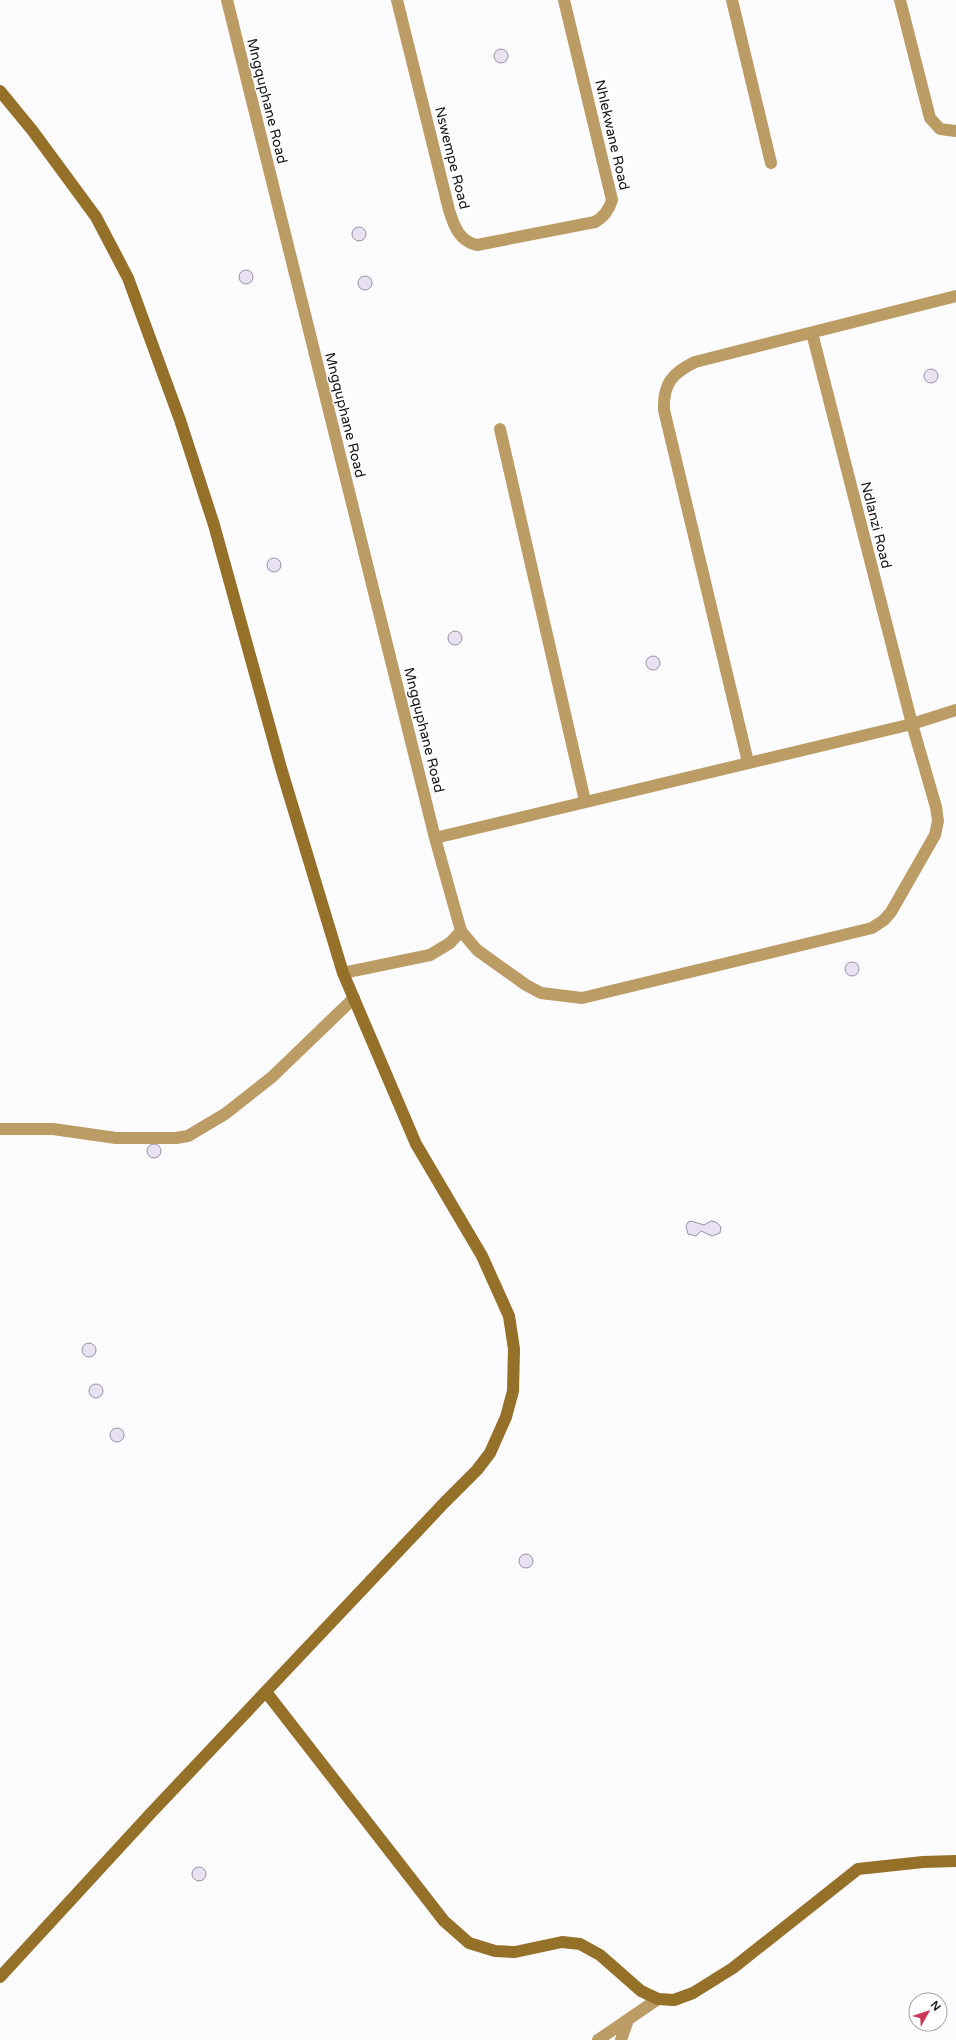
<svg xmlns="http://www.w3.org/2000/svg" width="956" height="2040" font-family="'Varela Round',sans-serif">
	<style>
		.building { fill: #e8e1f2; stroke: #9892a2 }
		.lines { fill: none; stroke-linecap: round; stroke-linejoin: round }
		.street { stroke: #bc9c65; stroke-width: 12 }
		.secondary { stroke: #947029; stroke-width: 12 }
		.labels { text-anchor: middle; dominant-baseline: central; stroke-width: 3; stroke-linejoin: round; paint-order: stroke }
		.street-label { font-size: 14px; fill: #17141a; stroke: #fff }
	</style>
	<rect width="100%" height="100%" fill="#fcfbfe"/>
	<!-- building -->
	<path class="building" d="M494 56a7 7 0 1 1 14 0a7 7 0 1 1-14 0Z
		M352 234a7 7 0 1 1 14 0a7 7 0 1 1-14 0Z
		M239 277a7 7 0 1 1 14 0a7 7 0 1 1-14 0Z
		M358 283a7 7 0 1 1 14 0a7 7 0 1 1-14 0Z
		M924 376a7 7 0 1 1 14 0a7 7 0 1 1-14 0Z
		M267 565a7 7 0 1 1 14 0a7 7 0 1 1-14 0Z
		M448 638a7 7 0 1 1 14 0a7 7 0 1 1-14 0Z
		M646 663a7 7 0 1 1 14 0a7 7 0 1 1-14 0Z
		M845 969a7 7 0 1 1 14 0a7 7 0 1 1-14 0Z
		M147 1151a7 7 0 1 1 14 0a7 7 0 1 1-14 0Z
		M691 1221 704 1225 711 1221 716 1222 721 1227 720 1233 712 1236 701 1231 696 1236 688 1234 686 1226 688 1222Z
		M82 1350a7 7 0 1 1 14 0a7 7 0 1 1-14 0Z
		M89 1391a7 7 0 1 1 14 0a7 7 0 1 1-14 0Z
		M110 1435a7 7 0 1 1 14 0a7 7 0 1 1-14 0Z
		M519 1561a7 7 0 1 1 14 0a7 7 0 1 1-14 0Z
		M192 1874a7 7 0 1 1 14 0a7 7 0 1 1-14 0Z"/>
	<g class="lines">
		<!-- street -->
		<path class="street" d="M227 0 435 838 461 931 477 950 526 985 541 993 582 998 872 928 884 920 891 912 935 835 938 821 936 807 912 724 812 333
			M397 0 449 210C454 226 459 241 477 245L595 222C604 217 609 210 612 200L564 0
			M732 0 771 163
			M900 0 930 118 940 129 956 131
			M500 429 585 801
			M748 762 664 410C663 384 672 373 695 362L956 296
			M435 838 912 724 956 710
			M343 973 430 955 450 943 461 931
			M0 1129H53L116 1138H176L188 1136 225 1114 272 1077 354 998
			M598 2040 658 1999
			M621 2040 628 2020"/>
		<!-- secondary -->
		<path class="secondary" d="M0 91 32 130 96 217 128 278 180 420 214 525 281 768 343 973 416 1144 482 1256 509 1316 514 1349 513 1391 506 1417 490 1453 477 1470 445 1502 151 1813 0 1977
			M266 1692 444 1921 469 1943 495 1951 515 1952 562 1942 580 1944 600 1955 641 1991 658 1999 674 2000 693 1993 733 1968 858 1869 923 1862 956 1861"/>
	</g>
	<g class="labels">
		<!-- street labels -->
		<g class="street-label">
			<text transform="translate(267 101) rotate(76)">Mngquphane Road</text>
			<text transform="translate(612 135) rotate(77)">Nhlekwane Road</text>
			<text transform="translate(452 158) rotate(76)">Nswempe Road</text>
			<text transform="translate(345 415) rotate(76)">Mngquphane Road</text>
			<text transform="translate(876 525) rotate(76)">Ndlanzi Road</text>
			<text transform="translate(424 730) rotate(76)">Mngquphane Road</text>
		</g>
	</g>
	<!-- north arrow -->
	<g transform="translate(928 2012) rotate(51)"><circle r="19" fill="#ffffff" stroke="#a2a1a3"/>
	<path d="M0-3L7 15L0 10L-7 15Z" fill="#ca3a57"/>
	<text y="-6" font-size="11" font-weight="bold" text-anchor="middle" fill="#17141a">N</text>
	</g>
</svg>
